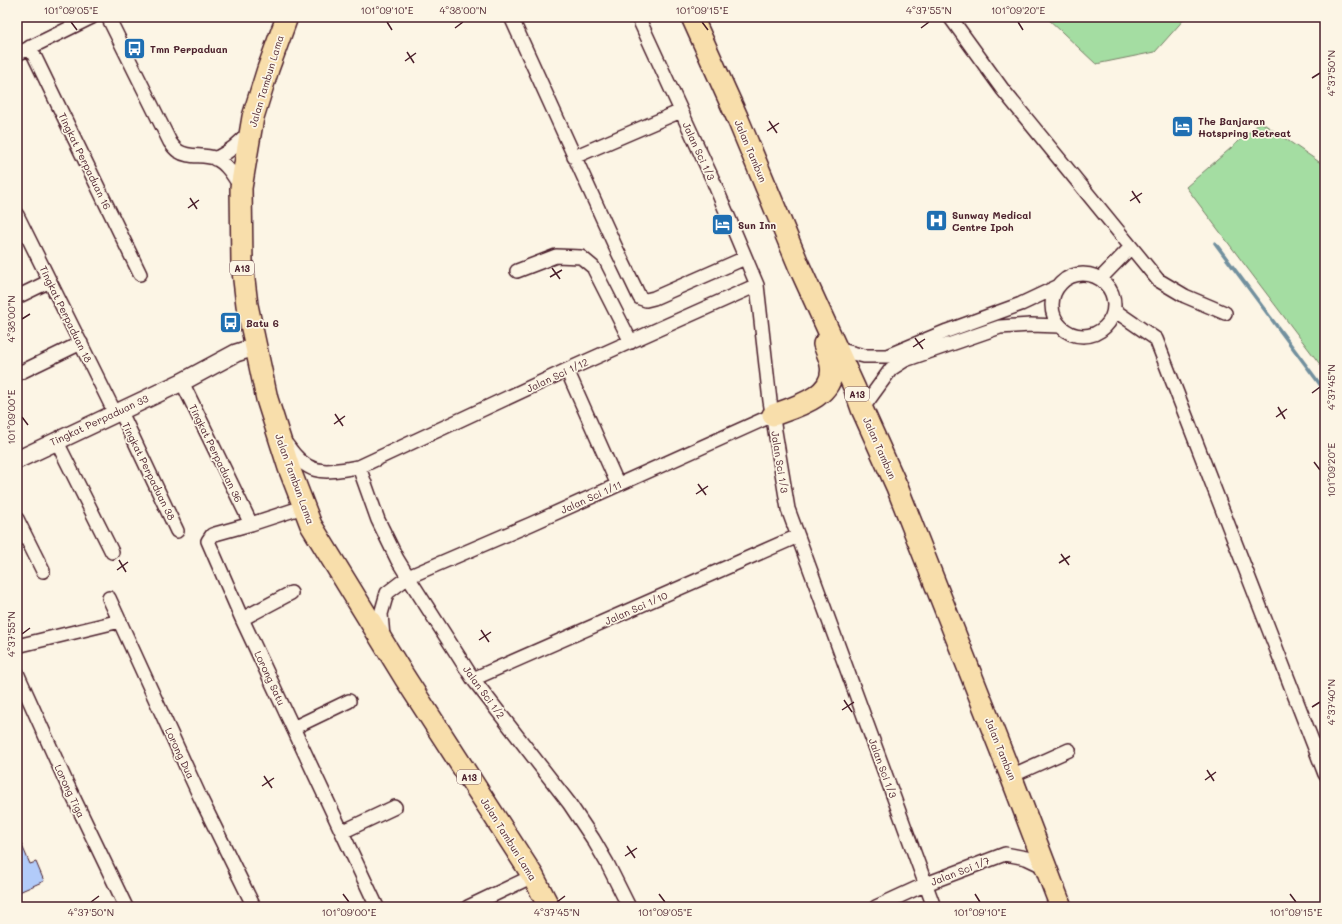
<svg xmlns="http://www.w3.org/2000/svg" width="1342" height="924" font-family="Mali,sans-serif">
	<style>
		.green { fill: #a4dda2; stroke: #777e66 }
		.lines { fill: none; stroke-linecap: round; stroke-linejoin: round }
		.stream { stroke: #72909e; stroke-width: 3.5 }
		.building { fill: #b2cbf9; stroke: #4a1f2b }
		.minor-casing { stroke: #4a1f2b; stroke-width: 16 }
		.tertiary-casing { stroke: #4a1f2b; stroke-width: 20 }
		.primary-casing { stroke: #4a1f2b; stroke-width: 24 }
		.minor { stroke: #fcf5e5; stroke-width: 13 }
		.tertiary { stroke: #fcf5e5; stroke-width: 17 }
		.primary { stroke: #f8deab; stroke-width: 21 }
		.ticks { fill: none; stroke: #4a1f2b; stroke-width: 1.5 }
		.labels { text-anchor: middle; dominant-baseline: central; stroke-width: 3.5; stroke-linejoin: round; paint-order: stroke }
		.shield { fill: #fcf5e5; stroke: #7f5f63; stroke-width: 1 }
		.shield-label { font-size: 9px; font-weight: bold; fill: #4a1f2b }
		.poi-label { font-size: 10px; font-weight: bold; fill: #4a1f2b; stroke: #fcf5e5; text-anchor: start }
		.street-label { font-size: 10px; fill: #4a1f2b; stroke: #fcf5e5 }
		.neatline { fill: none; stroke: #4a1f2b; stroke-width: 1.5 }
		.ticks-label { font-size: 10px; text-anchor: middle; fill: #4a1f2b }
	</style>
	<rect width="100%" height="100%" fill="#fcf5e5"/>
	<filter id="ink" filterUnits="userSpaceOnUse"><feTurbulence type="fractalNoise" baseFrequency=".025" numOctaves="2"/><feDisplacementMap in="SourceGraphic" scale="8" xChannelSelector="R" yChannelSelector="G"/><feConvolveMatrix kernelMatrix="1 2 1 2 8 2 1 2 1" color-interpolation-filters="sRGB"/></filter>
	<g filter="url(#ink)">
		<!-- green -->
		<path class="green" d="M1046 17H1186L1155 52 1096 64Z
			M1261 122 1325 166V371L1186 187Z"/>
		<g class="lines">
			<!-- stream -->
			<path class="stream" d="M1215 243 1325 391"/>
		</g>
		<!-- building -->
		<path class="building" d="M17 834 30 864 36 862 44 881 17 893Z"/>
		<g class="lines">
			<defs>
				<path id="minor" d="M108 17 170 142C172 145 175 149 178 151 188 158 203 154 214 158 227 163 235 178 241 188
					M511 17 616 248 640 298 646 300 654 298 745 258
					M638 17 712 178 757 285 770 401 788 509 934 907
					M950 17 1003 90 1158 280 1185 296 1225 313
					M30 47 140 274
					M17 54 92 17
					M574 157 681 111
					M215 159C229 152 239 145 249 132
					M17 215 115 413
					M517 271 556 256 581 257 593 267 631 342
					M1052 305a31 31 0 1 1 62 0a31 31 0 1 1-62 0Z
					M1100 279 1131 247
					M17 297 50 281
					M1114 310 1156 339 1325 774
					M837 349 864 356H887L947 331 1021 304 1057 287
					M567 370 618 485
					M17 374 81 343
					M182 382 251 524
					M862 409 891 369 905 360 1000 327 1031 325 1059 326
					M120 410 177 531
					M56 440 112 552
					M287 445C310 478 324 472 359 467L567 370 757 285
					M359 467 378 520 397 559 408 577 473 679 569 803 593 839 607 863 629 907
					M303 507 251 524 215 534 212 535 208 541 242 619 377 907
					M17 519 43 571
					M109 598 200 797 254 907
					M242 619 291 593
					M383 637 381 614 387 593 408 577 531 524 773 415
					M17 646 120 621
					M17 673 67 784 126 907
					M473 679 798 536
					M293 728 349 701
					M1011 776 1069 750
					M342 832 395 807
					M468 907 533 876
					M876 907 926 884 1005 854 1026 858 1045 867"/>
				<path id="tertiary" d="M17 460 182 382 236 353 255 347"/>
				<path id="primary" d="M287 17 268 69 253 117 241 188 242 263 247 305 267 399 289 468 311 525 405 678 533 876 549 907
					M692 17 737 117 799 266 855 389 862 409 897 487 1011 776 1061 907
					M773 415C795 407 837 396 831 365 830 358 826 351 824 344"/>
			</defs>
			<!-- minor casing -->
			<use href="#minor" class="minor-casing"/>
			<!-- tertiary casing -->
			<use href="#tertiary" class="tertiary-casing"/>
			<!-- primary casing -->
			<use href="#primary" class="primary-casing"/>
			<!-- minor -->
			<use href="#minor" class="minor"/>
			<!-- tertiary -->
			<use href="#tertiary" class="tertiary"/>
			<!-- primary -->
			<use href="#primary" class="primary"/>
		</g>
	</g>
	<!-- ticks -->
	<path class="ticks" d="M71 22 77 30M387 22 392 30M702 22 708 30M1018 22 1023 30M455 28 463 22M921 28 929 22M407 52 414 63M405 61 416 53M1312 78 1320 73M769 121 777 133M767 131 779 123M1132 191 1140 203M190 198 197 209M1130 201 1142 193M188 208 199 200M552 268 560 279M550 277 562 270M22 319 30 314M915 338 923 349M913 347 925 339M1312 393 1320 387M1278 407 1285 419M335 414 343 426M22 417 28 425M1276 417 1287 409M334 424 345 416M1314 462 1320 470M698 484 706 495M696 494 708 486M1061 554 1069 565M119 560 126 572M1059 563 1070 556M117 570 128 562M481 630 489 642M22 634 30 628M479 640 491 632M844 700 852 712M1312 707 1320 702M842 710 854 702M1207 770 1214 781M264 776 272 788M1205 780 1216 772M262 786 274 778M627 846 635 858M625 856 637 848M343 894 349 902M659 894 665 902M975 894 980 902M1290 894 1296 902M91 902 99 896M557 902 565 896"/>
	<!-- icons -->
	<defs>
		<symbol id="bus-square" viewBox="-11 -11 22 22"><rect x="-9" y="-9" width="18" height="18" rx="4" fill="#1f6fb2" stroke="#fcf5e5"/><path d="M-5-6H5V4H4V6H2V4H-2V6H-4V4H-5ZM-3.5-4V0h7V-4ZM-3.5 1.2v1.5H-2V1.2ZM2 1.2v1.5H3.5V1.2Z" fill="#fff"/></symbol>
		<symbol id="hotel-square" viewBox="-11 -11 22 22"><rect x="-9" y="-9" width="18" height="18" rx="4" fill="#1f6fb2" stroke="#fcf5e5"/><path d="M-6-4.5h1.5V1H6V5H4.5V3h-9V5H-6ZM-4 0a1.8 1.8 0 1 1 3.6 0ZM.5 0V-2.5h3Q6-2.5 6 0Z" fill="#fff"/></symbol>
		<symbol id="hospital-square" viewBox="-11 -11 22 22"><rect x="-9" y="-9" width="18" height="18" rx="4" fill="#1f6fb2" stroke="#fcf5e5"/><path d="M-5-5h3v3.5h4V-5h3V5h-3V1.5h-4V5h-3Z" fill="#fff"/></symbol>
	</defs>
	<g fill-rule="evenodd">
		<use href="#bus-square" x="122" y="36" width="25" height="25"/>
		<use href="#hotel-square" x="1170" y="114" width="25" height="25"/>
		<use href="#hospital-square" x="924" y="208" width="25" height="25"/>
		<use href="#hotel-square" x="710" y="212" width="25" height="25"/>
		<use href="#bus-square" x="218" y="310" width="25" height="25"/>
	</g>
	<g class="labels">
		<!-- shield labels -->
		<g class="shield">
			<rect x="230" y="261" width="24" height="14" rx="3"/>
			<rect x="845" y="387" width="24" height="14" rx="3"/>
			<rect x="457" y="770" width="24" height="14" rx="3"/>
		</g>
		<g class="shield-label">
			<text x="242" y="268">A13</text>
			<text x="857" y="394">A13</text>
			<text x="469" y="777">A13</text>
		</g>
		<!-- poi labels -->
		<g class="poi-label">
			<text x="150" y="49">Tmn Perpaduan</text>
			<text x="1198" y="121">The Banjaran<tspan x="1198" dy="12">Hotspring Retreat</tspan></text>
			<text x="952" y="215">Sunway Medical<tspan x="952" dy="12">Centre Ipoh</tspan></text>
			<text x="738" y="225">Sun Inn</text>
			<text x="246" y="323">Batu 6</text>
		</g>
		<!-- street labels -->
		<g class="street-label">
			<text transform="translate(266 81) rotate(-73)">Jalan Tambun Lama</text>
			<text transform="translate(699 151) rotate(65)">Jalan Sci 1/3</text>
			<text transform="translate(751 151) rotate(67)">Jalan Tambun</text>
			<text transform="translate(85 161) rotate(64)">Tingkat Perpaduan 16</text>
			<text transform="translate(66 314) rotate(64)">Tingkat Perpaduan 18</text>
			<text transform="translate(557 375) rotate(-25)">Jalan Sci 1/12</text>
			<text transform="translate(99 420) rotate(-25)">Tingkat Perpaduan 33</text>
			<text transform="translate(880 448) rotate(66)">Jalan Tambun</text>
			<text transform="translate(216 453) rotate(64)">Tingkat Perpaduan 36</text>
			<text transform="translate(780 462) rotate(81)">Jalan Sci 1/3</text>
			<text transform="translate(149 471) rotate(64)">Tingkat Perpaduan 38</text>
			<text transform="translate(295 479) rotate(70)">Jalan Tambun Lama</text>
			<text transform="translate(591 497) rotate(-24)">Jalan Sci 1/11</text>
			<text transform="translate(636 608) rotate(-24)">Jalan Sci 1/10</text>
			<text transform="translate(270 678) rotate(65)">Lorong Satu</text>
			<text transform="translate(484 692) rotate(54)">Jalan Sci 1/2</text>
			<text transform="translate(1001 749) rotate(68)">Jalan Tambun</text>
			<text transform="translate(180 753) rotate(65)">Lorong Dua</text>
			<text transform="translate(883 768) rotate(70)">Jalan Sci 1/3</text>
			<text transform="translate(70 791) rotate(65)">Lorong Tiga</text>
			<text transform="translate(509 839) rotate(58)">Jalan Tambun Lama</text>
			<text transform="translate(960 871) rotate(-21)">Jalan Sci 1/7</text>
		</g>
	</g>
	<!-- margin -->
	<rect width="1342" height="924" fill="none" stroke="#fcf5e5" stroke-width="44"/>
	<rect x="22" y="22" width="1298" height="880" class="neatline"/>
	<g class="ticks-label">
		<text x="71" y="14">101°09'05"E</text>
		<text x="387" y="14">101°09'10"E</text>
		<text x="463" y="14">4°38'00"N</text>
		<text x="702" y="14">101°09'15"E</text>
		<text x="929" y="14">4°37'55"N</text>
		<text x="1018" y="14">101°09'20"E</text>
		<text transform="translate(1331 73) rotate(-90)" y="4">4°37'50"N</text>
		<text transform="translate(11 319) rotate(-90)" y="4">4°38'00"N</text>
		<text transform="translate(1331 387) rotate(-90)" y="4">4°37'45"N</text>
		<text transform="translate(11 417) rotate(-90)" y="4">101°09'00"E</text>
		<text transform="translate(1331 470) rotate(-90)" y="4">101°09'20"E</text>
		<text transform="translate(11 634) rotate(-90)" y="4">4°37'55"N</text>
		<text transform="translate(1331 702) rotate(-90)" y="4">4°37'40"N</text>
		<text x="91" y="916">4°37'50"N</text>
		<text x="349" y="916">101°09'00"E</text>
		<text x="557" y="916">4°37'45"N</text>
		<text x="665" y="916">101°09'05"E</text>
		<text x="980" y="916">101°09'10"E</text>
		<text x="1296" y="916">101°09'15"E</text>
	</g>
</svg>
